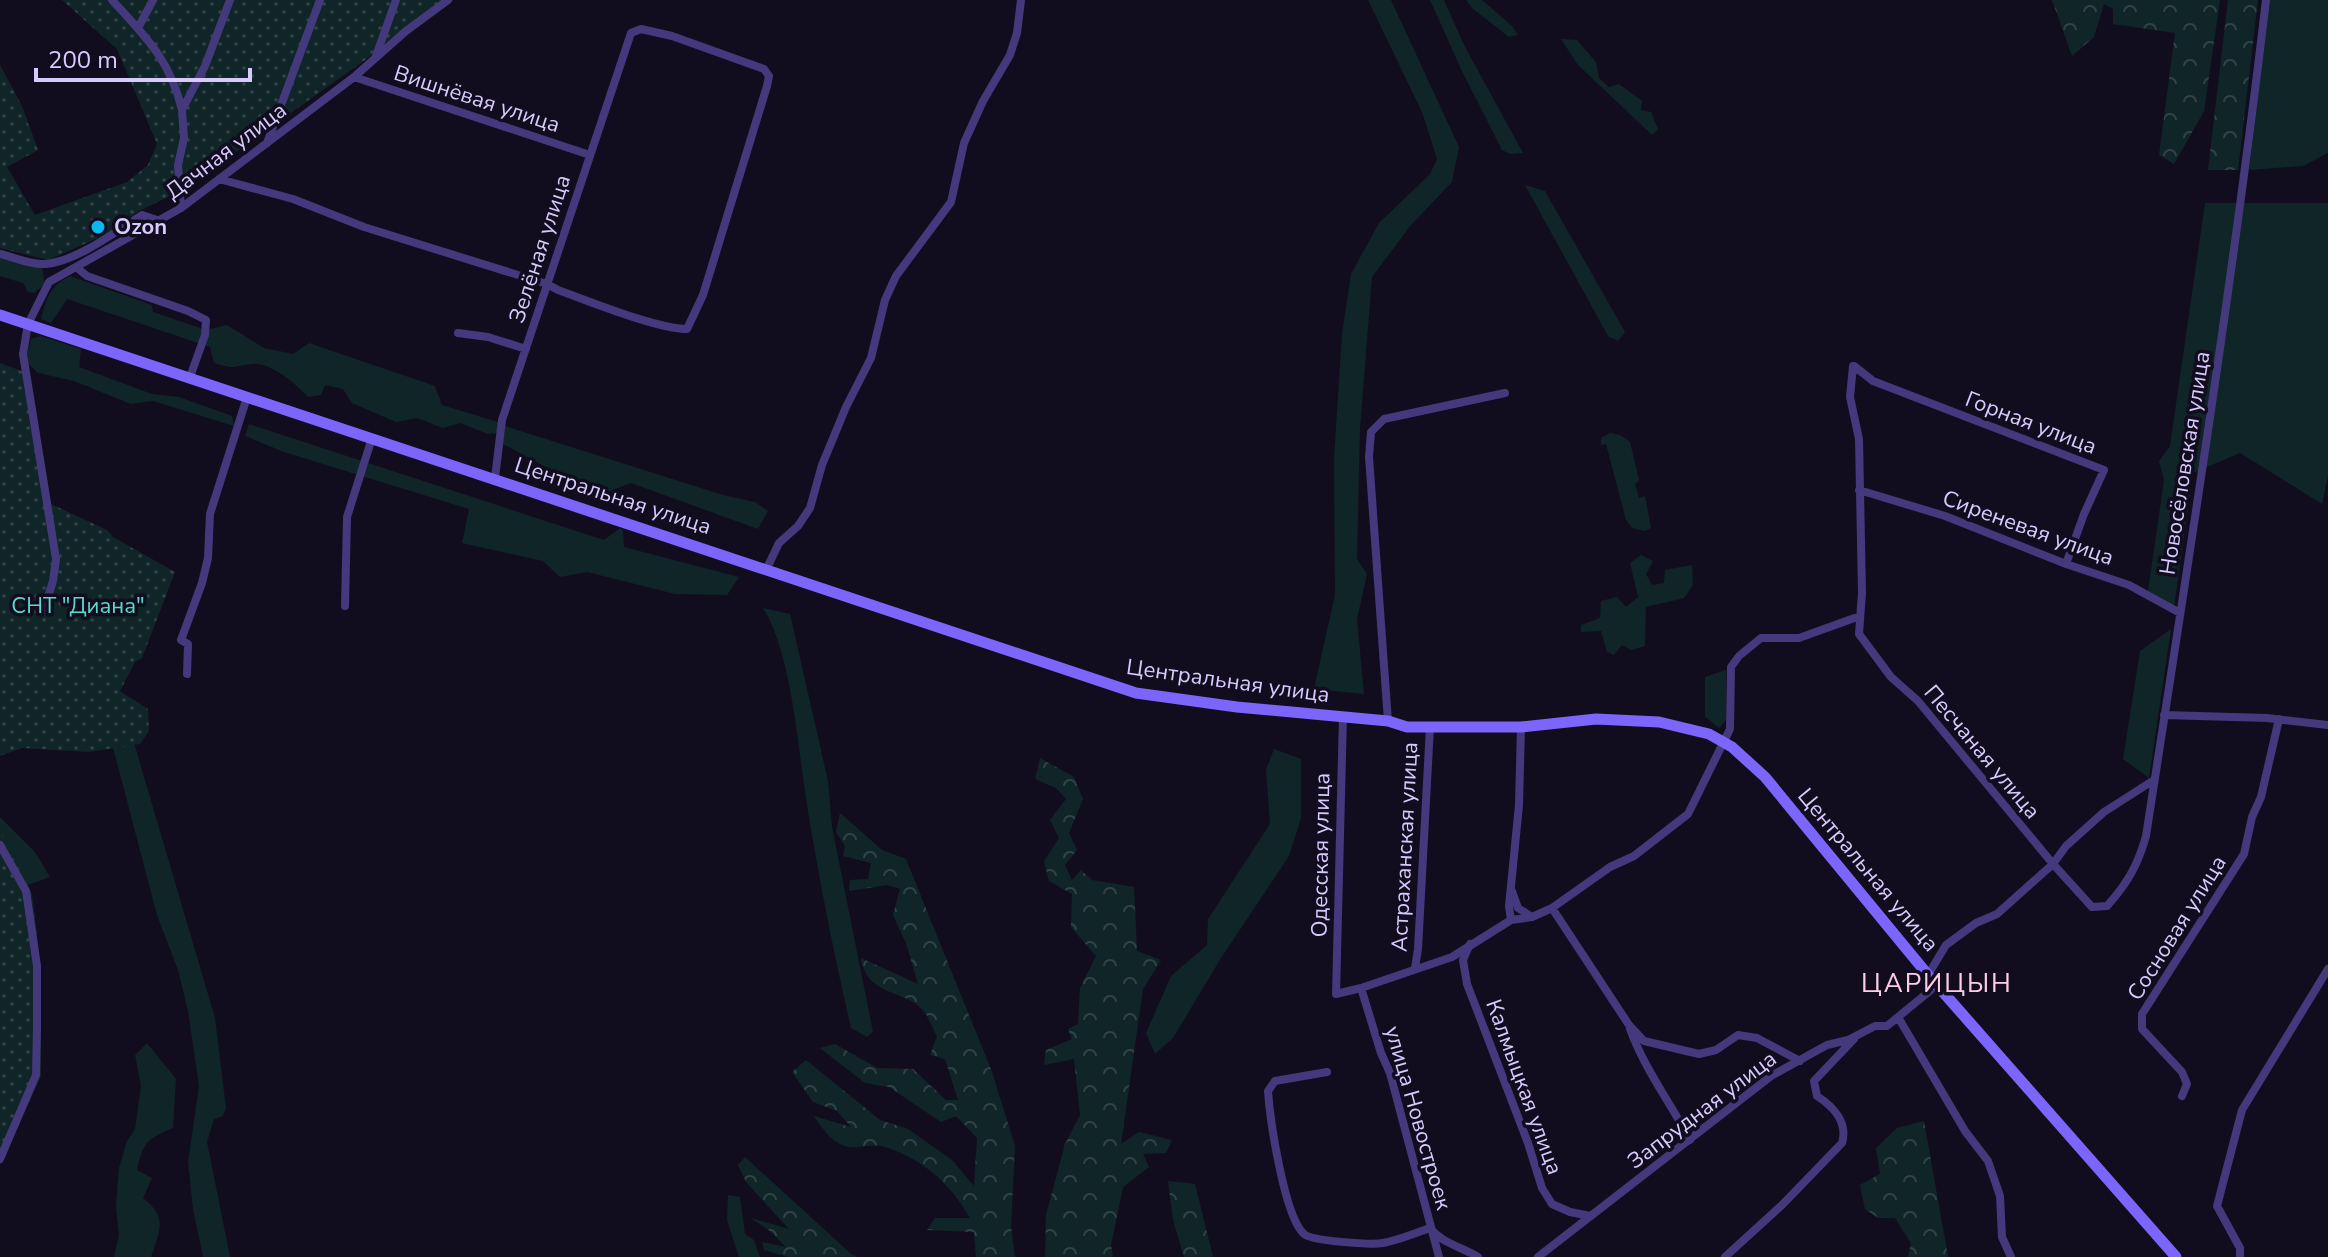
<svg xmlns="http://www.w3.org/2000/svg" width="2328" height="1257" font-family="'Nunito Sans',sans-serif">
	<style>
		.green { fill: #102528 }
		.forest { fill: url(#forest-crowns) }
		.garden { fill: url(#garden-dots) }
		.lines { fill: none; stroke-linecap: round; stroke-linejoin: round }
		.street { stroke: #44397c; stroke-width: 8 }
		.secondary { stroke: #7c65fa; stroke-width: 11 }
		.poi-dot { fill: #07b8ed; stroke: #120d1e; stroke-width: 3 }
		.labels { text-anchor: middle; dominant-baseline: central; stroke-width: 7; stroke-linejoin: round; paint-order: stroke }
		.street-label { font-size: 22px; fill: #d7cbfd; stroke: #120d1e }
		.poi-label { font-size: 22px; font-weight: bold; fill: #d7cbfd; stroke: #120d1e; text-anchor: start }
		.park-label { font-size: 22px; fill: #5adacb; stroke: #120d1e }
		.quarter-label { font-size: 26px; letter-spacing: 2px; fill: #fecde5; stroke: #120d1e }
	</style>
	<defs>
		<pattern id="forest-crowns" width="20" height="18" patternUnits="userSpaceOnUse" patternTransform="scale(2)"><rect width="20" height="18" fill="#102528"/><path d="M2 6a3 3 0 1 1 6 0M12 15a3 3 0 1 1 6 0" fill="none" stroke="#324348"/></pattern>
		<pattern id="garden-dots" width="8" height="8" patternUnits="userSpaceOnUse" patternTransform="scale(2)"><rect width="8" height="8" fill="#102528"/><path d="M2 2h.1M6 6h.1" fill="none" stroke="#324348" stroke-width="1.8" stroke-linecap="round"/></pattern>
	</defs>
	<rect width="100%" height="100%" fill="#120d1e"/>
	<!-- green -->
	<path class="green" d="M1368 0H1391L1459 147 1452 182 1411 225 1372 277 1360 428 1357 559 1367 574 1357 619 1364 694 1314 689 1335 595 1334 458 1342 334 1351 274 1379 223 1430 174 1437 159 1422 112Z
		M1430 0H1444L1464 45 1523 153 1510 154 1502 150 1461 69Z
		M1466 0H1482L1512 26 1518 35 1509 37 1472 8Z
		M2269 0H2328V153L2303 166 2249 170Z
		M1561 39 1577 40 1596 62 1599 78 1609 87 1619 84 1642 101 1641 110 1651 112 1658 129 1652 135 1578 65Z
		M1525 185 1545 191 1625 332 1618 341 1608 336Z
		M2205 203H2328V476L2322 504 2240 453 2193 473 2174 607 2148 591 2164 480 2159 461 2170 446Z
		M0 256 42 268 45 284 34 293 28 292 23 283 0 276Z
		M70 276 152 305 153 312 206 330 227 325 264 348 293 354 309 343 435 386 442 405 498 422 497 433 488 434 460 423 443 428 417 418 396 422 352 403 343 389 325 385 321 395 308 397C296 384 271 362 252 364 231 366 237 370 214 363L210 347 67 299 51 323 41 319C47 297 50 286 70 276Z
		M41 336 81 349 79 367 152 394 179 397 232 416 234 426 153 401 131 404 74 381 38 373 25 361 31 339Z
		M249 424 604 540 620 528 623 530 624 547 739 577 727 595 675 594 587 572 560 577 543 561 462 543 469 509 284 452 245 436Z
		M505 426 723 495 755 502 768 511 758 529 631 483 589 499 565 490 549 469 503 444Z
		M1610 433 1620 435 1630 442 1639 480 1635 484 1639 498 1645 496 1651 528 1645 531 1632 528 1626 520 1606 444 1601 445V438Z
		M1641 555 1653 561 1646 574 1652 585 1664 583 1665 570 1692 565 1693 585 1684 598 1646 607 1645 646 1631 650 1622 645 1614 655 1607 652 1601 631 1581 632V625L1600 618 1601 601 1617 597 1626 607 1638 597 1630 563Z
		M763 608 790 614 828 781 832 827 873 1032 867 1037 851 1028C834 954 819 880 807 805 798 749 792 654 763 608Z
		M2171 629 2149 778 2123 759 2140 651Z
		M1726 670V720L1719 728 1705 717V677Z
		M110 736 134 743 215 1018 226 1108 223 1116 214 1119 207 1142 230 1257H203L193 1209 188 1162 199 1086 188 1011 178 970 157 915Z
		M1274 749 1301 759V818L1289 856 1221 958 1173 1038 1155 1054 1146 1033 1171 976 1207 945 1208 919 1270 824 1266 770Z
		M0 817 35 852 50 877 25 886 0 844Z
		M147 1043 176 1079 173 1128C146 1139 143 1143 137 1170L152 1178 143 1198C168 1217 160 1230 151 1257H114L119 1235 116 1206 119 1168 127 1141 135 1129 141 1086 135 1055Z
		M728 1195 740 1197 745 1234 754 1240 760 1257H739L727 1220Z"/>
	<!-- forest -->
	<path class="forest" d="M2052 0H2220L2204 111 2174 164 2159 155 2175 33 2113 24V9L2104 4 2094 37 2072 56Z
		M2228 0H2258L2238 170H2208Z
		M1040 758 1074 777 1083 799 1069 833 1077 850 1065 865 1072 880 1081 870 1092 880 1134 887 1137 951 1161 960 1143 989 1121 1144 1139 1132 1172 1140 1166 1153 1143 1154 1149 1167 1123 1187 1111 1245 1113 1257H1045L1046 1215 1065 1144 1080 1115 1074 1059 1044 1065 1046 1050 1072 1039 1068 1029 1078 1024 1080 988 1096 956 1071 927 1072 894 1049 881 1044 861 1059 838 1050 820 1066 799 1056 788 1035 779Z
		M840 813 882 850 906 859 992 1072 1015 1146 1011 1227 1015 1257H976L974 1232 927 1230 935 1218H970C951 1184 920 1156 881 1146 871 1144 860 1148 850 1147 834 1146 822 1128 814 1116L851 1127 837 1111 813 1102 792 1072 806 1060 880 1120 908 1129 952 1160 974 1186 977 1138 956 1116 941 1122 889 1087 865 1083 820 1048 835 1044 877 1068 913 1069 946 1100H958L945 1059 930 1055 937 1036C932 1028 928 1014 921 1008 903 990 866 995 861 958L918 984 906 943 893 915 900 889 887 885 849 891 850 880 868 879 871 863 843 856 845 846 836 832Z
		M1924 1121 1948 1257H1908L1911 1243 1895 1218H1878L1865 1209 1860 1185 1880 1174 1876 1148 1897 1128Z
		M745 1157 851 1254 857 1257H788L764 1250 762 1242 786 1247 770 1231 751 1218 789 1229 746 1182 738 1165Z
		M1168 1181 1195 1184 1213 1257H1184L1173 1220Z"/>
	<!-- garden -->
	<path class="garden" d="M62 0H442L382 48 184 189 139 211 107 234 48 260 0 248V65L22 106 38 150 7 167 35 215 127 182 148 165 157 144 117 49Z
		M0 363 30 374 51 504 107 530 113 537 175 572 142 658 135 662 120 691 148 709 149 731 140 744 89 752 22 748 0 756Z
		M0 831 32 894 41 970V1076L0 1165Z"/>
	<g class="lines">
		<!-- street -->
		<path class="street" d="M112 0C146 37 170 60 182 110
			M138 28 153 0
			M376 56 396 0
			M354 77 590 155
			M267 143 320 0
			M219 179 293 199 364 227 547 284 558 290C589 301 657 329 687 329L703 295 767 86 769 76 764 69 672 36 641 29 631 33 502 420 495 478
			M181 208 178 165 184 138 182 110 205 66 230 0
			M0 254C13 257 31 265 44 264 74 263 117 231 142 215L160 221
			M76 267 87 276 188 311 206 320 205 335 190 377
			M458 333 488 337 526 349
			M1853 366 1850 397 1859 439 1862 593 1859 634 1891 677 1918 701 2053 864 2092 907 2107 906C2127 884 2138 865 2146 836 2189 558 2233 280 2266 0
			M1854 366 1873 381 2104 470 2084 514 2066 564
			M1859 490 1945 516 2066 564 2129 585 2180 613
			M767 568 779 543 798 526 810 508 822 465 846 407 871 358 885 300 896 276 951 202 964 143 983 101 1010 55 1017 33 1021 0
			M345 606 347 517 372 438
			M44 610 53 581 56 559 23 354 28 324 49 282 181 208 354 77 406 31 448 0
			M187 674 188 644 181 640 202 583 208 558 210 514 247 397
			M2164 715 2267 718 2328 725
			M1343 716 1336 994 1361 988 1452 957 1511 920 1532 917
			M1388 721 1369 457 1371 432 1384 419 1505 393
			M0 845 26 891 37 966V1028L36 1075 0 1159
			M1512 891 1518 908 1532 917 1552 908 1629 1025 1644 1041 1699 1054 1716 1050 1738 1035 1757 1038 1800 1061
			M1552 908 1610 867 1634 856 1688 814 1730 729 1731 667 1739 656 1761 638H1799L1860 616
			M1511 920 1509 906 1519 805 1521 727
			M1470 944 1463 960 1467 984 1528 1143 1542 1188 1552 1204 1570 1212 1590 1216
			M1415 968 1418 949 1430 727
			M1928 975 1946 945 1976 923 1997 914 2053 864 2066 846 2104 812 2154 780
			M1361 988 1381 1053 1390 1073 1439 1257
			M1898 1017 1965 1131 1988 1161 2000 1196 2002 1237 2011 1257
			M1630 1029C1645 1070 1670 1102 1690 1140
			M1327 1072 1275 1081 1268 1091C1270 1119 1284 1216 1304 1234 1311 1241 1371 1245 1383 1243 1399 1240 1415 1233 1430 1228 1443 1244 1460 1246 1478 1257
			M2182 1096 2187 1084 2182 1072 2142 1029V1014L2244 854 2252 817 2261 797 2279 719
			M1538 1257 1771 1076 1827 1045 1848 1040 1875 1026H1887L1937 985
			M1725 1257 1782 1205 1842 1143C1848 1123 1834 1107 1817 1096L1814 1081 1854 1039
			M2240 1257V1248L2217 1206 2242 1110 2328 969"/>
		<!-- secondary -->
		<path class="secondary" d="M0 315 1136 693 1237 707 1388 721 1407 727H1521L1596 719 1659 722 1709 734 1732 747 1765 777 1928 975 2176 1257"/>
	</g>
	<!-- markers -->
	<circle class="poi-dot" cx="98" cy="227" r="8"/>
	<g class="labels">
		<!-- street labels -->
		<g class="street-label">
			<text transform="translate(477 99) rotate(18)">Вишнёвая улица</text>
			<text transform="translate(226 151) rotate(-37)">Дачная улица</text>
			<text transform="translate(540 249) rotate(-72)">Зелёная улица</text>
			<text transform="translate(2031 423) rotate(21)">Горная улица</text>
			<text transform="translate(2185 463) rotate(-81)">Новосёловская улица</text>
			<text transform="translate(613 496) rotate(18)">Центральная улица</text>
			<text transform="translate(2028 528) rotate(20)">Сиреневая улица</text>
			<text transform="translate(1228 681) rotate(8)">Центральная улица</text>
			<text transform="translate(1982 752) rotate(50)">Песчаная улица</text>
			<text transform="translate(1405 847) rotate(-87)">Астраханская улица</text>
			<text transform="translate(1321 855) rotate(-89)">Одесская улица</text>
			<text transform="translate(1868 870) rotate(50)">Центральная улица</text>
			<text transform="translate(2177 928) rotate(-58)">Сосновая улица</text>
			<text transform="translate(1524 1087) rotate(70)">Калмыцкая улица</text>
			<text transform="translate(1702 1110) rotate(-37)">Запрудная улица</text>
			<text transform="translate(1418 1118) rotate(74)">улица Новостроек</text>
		</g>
		<!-- poi labels -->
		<g class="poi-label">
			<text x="114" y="227">Ozon</text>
		</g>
		<!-- park labels -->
		<g class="park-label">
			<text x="78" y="606">СНТ "Диана"</text>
		</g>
		<!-- quarter labels -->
		<g class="quarter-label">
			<text x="1937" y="983">ЦАРИЦЫН</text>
		</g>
	</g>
	<!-- scale -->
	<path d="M36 68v12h214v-12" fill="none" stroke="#d7cbfd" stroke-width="4"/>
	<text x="48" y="68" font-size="24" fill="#d7cbfd" stroke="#120d1e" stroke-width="6" paint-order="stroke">200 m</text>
</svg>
